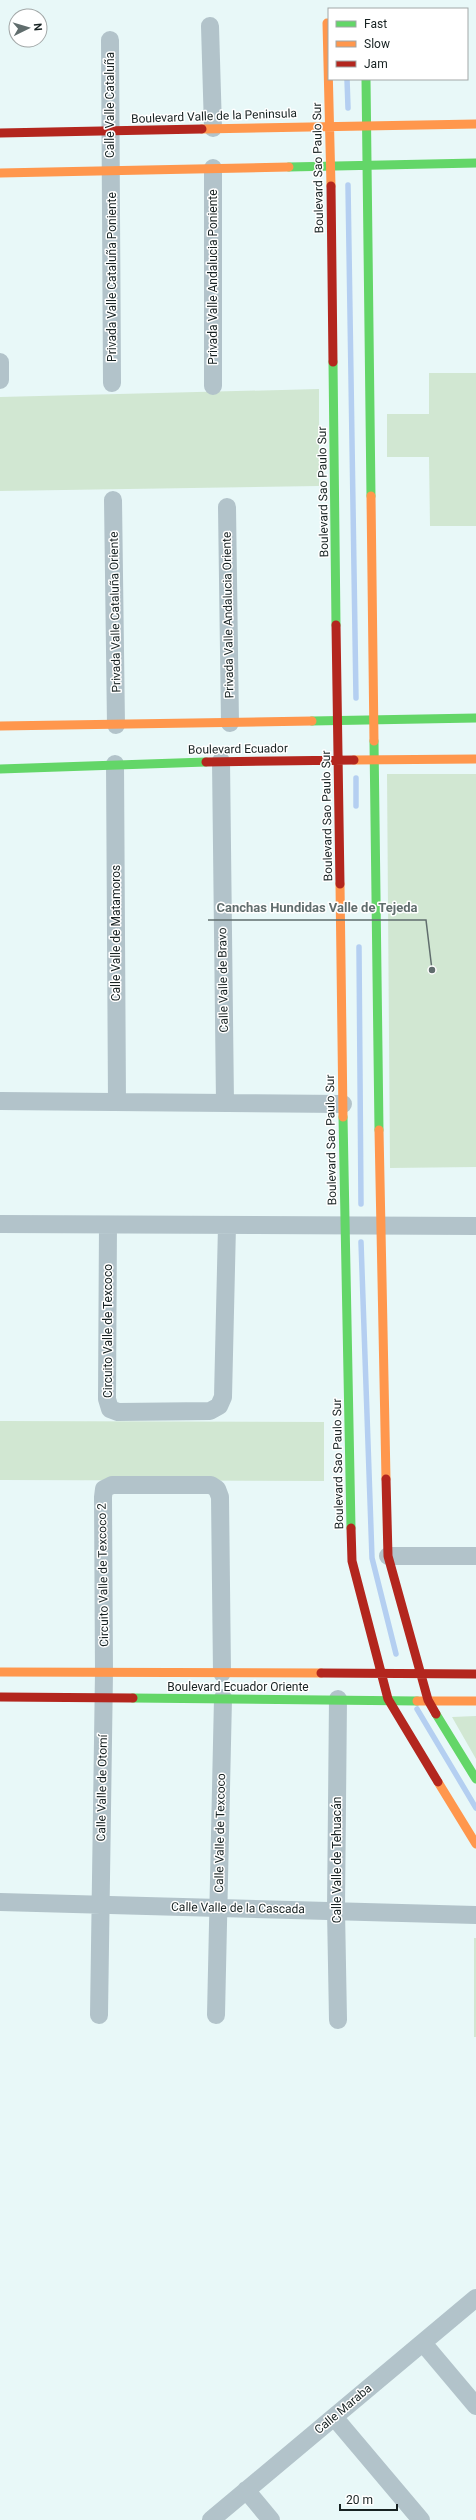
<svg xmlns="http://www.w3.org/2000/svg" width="476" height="2520" font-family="Roboto,sans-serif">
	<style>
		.green { fill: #d1e7d2 }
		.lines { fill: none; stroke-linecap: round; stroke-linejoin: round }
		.stream { stroke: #b4cff1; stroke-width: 5.5 }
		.street { stroke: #b2c3ca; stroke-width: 18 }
		.fast { stroke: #63d668; stroke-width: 9 }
		.slow { stroke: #ff974d; stroke-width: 9 }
		.jam { stroke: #b3261e; stroke-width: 9 }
		.labels { text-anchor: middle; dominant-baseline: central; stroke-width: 3; stroke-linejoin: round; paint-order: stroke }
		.street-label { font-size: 12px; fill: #172222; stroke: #fff }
		.leader { fill: none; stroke: #606d6d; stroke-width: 1.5 }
		.callout-dot { fill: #606d6d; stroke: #fff; stroke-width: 1.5 }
		.callout-label { font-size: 13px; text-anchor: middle; font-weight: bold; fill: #606d6d; stroke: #fff; stroke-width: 3; stroke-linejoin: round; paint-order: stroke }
	</style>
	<rect width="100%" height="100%" fill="#e8f8f8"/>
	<!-- green -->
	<path class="green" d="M429 373H476V526H430L429 457H387V414H429Z
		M319 389V486L0 491V397Z
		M387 774H476V1167L390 1168Z
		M0 1421 324 1422V1481L0 1480Z
		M476 1716V1759L452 1717Z
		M474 1938H476V2037H474Z"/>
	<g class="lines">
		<!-- stream -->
		<path class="stream" d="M347 79 348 108
			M348 185 356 698
			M356 806V778
			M359 947 361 1204
			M361 1242 372 1558 396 1654
			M417 1709 476 1808"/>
		<!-- street -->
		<path class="street" d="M210 26 213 128
			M110 40 112 383
			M0 362V380
			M213 386V168
			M113 500 116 725
			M227 507 230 723
			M221 761 225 1103
			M115 764 117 1102
			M0 1101 343 1104
			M0 1224 476 1226
			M108 1225 107 1399 110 1409 118 1412 210 1411 219 1406 223 1397 227 1226
			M388 1556H476
			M0 1902 476 1915
			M99 2015 104 1672 103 1497 104 1489 112 1485H211L217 1489 220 1497 222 1673
			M216 2015 223 1698
			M338 2020 336 1910 338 1699
			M423 2343 476 2406
			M334 2417 421 2520
			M246 2490 271 2520
			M211 2520 476 2298"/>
		<!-- fast -->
		<path class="fast" d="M366 79 371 496
			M289 167 476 163
			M333 362 336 625
			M312 721 476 718
			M374 741 379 1130
			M0 769 206 762
			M343 1117 351 1528
			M133 1698 417 1701
			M436 1714 476 1779"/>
		<!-- slow -->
		<path class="slow" d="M327 23 331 186
			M202 129 476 124
			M0 173 289 167
			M371 496 374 741
			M0 726 312 721
			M354 760 476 759
			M340 884 343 1117
			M379 1130 386 1479
			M0 1672 321 1673
			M417 1701H476
			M438 1782 476 1844"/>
		<!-- jam -->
		<path class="jam" d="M0 133 202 129
			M331 186 333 362
			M336 625 340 884
			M206 762 354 760
			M386 1479 388 1556 428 1700 436 1714
			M351 1528 352 1561 388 1699 438 1782
			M321 1673 476 1674
			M0 1697 133 1698"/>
	</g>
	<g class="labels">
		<!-- street labels -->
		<g class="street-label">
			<text transform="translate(110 105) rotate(-90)">Calle Valle Cataluña</text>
			<text transform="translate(214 116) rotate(-2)">Boulevard Valle de la Peninsula</text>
			<text transform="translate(318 168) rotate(-91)">Boulevard Sao Paulo Sur</text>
			<text transform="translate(112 277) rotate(-90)">Privada Valle Cataluña Poniente</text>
			<text transform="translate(213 277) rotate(-90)">Privada Valle Andalucia Poniente</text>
			<text transform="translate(323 492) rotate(-91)">Boulevard Sao Paulo Sur</text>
			<text transform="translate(115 612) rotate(-91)">Privada Valle Cataluña Oriente</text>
			<text transform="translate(228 615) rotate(-91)">Privada Valle Andalucia Oriente</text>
			<text transform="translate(238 749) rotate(-1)">Boulevard Ecuador</text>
			<text transform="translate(327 816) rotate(-91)">Boulevard Sao Paulo Sur</text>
			<text transform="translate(116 933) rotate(-90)">Calle Valle de Matamoros</text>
			<text transform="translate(223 980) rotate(-91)">Calle Valle de Bravo</text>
			<text transform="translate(331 1140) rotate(-91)">Boulevard Sao Paulo Sur</text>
			<text transform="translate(108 1331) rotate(-90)">Circuito Valle de Texcoco</text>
			<text transform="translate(338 1464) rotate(-91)">Boulevard Sao Paulo Sur</text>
			<text transform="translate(103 1575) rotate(-91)">Circuito Valle de Texcoco 2</text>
			<text x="238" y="1687">Boulevard Ecuador Oriente</text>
			<text transform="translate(102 1788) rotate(-89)">Calle Valle de Otomí</text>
			<text transform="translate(220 1833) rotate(-89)">Calle Valle de Texcoco</text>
			<text transform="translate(337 1860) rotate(-90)">Calle Valle de Tehuacán</text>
			<text transform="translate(238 1908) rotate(1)">Calle Valle de la Cascada</text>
			<text transform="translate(343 2409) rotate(-40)">Calle Maraba</text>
		</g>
	</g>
	<!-- callouts -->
	<path class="leader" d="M432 970L426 920H208"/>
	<circle class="callout-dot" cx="432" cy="970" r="4"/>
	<g class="callout-label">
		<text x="317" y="912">Canchas Hundidas Valle de Tejeda</text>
	</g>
	<!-- legend -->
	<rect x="328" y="8" width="140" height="72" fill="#ffffff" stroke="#a2a7a7"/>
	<rect x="336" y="21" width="20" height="6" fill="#63d668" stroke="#a2a7a7"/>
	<text x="364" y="28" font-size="12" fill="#172222">Fast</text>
	<rect x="336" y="41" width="20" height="6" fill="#ff974d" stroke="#a2a7a7"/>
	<text x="364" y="48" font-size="12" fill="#172222">Slow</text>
	<rect x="336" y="61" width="20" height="6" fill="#b3261e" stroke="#a2a7a7"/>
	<text x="364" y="68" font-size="12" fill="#172222">Jam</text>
	<!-- north arrow -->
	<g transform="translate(28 28) rotate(85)"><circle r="19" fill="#ffffff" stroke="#a2a7a7"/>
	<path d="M0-3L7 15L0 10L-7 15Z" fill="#606d6d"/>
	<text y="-6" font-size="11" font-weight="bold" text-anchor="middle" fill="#172222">N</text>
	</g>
	<!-- scale -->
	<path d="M340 2504v6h57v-6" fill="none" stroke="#172222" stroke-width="2"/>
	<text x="346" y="2504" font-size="12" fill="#172222" stroke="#ffffff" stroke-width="3" paint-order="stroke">20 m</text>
</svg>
